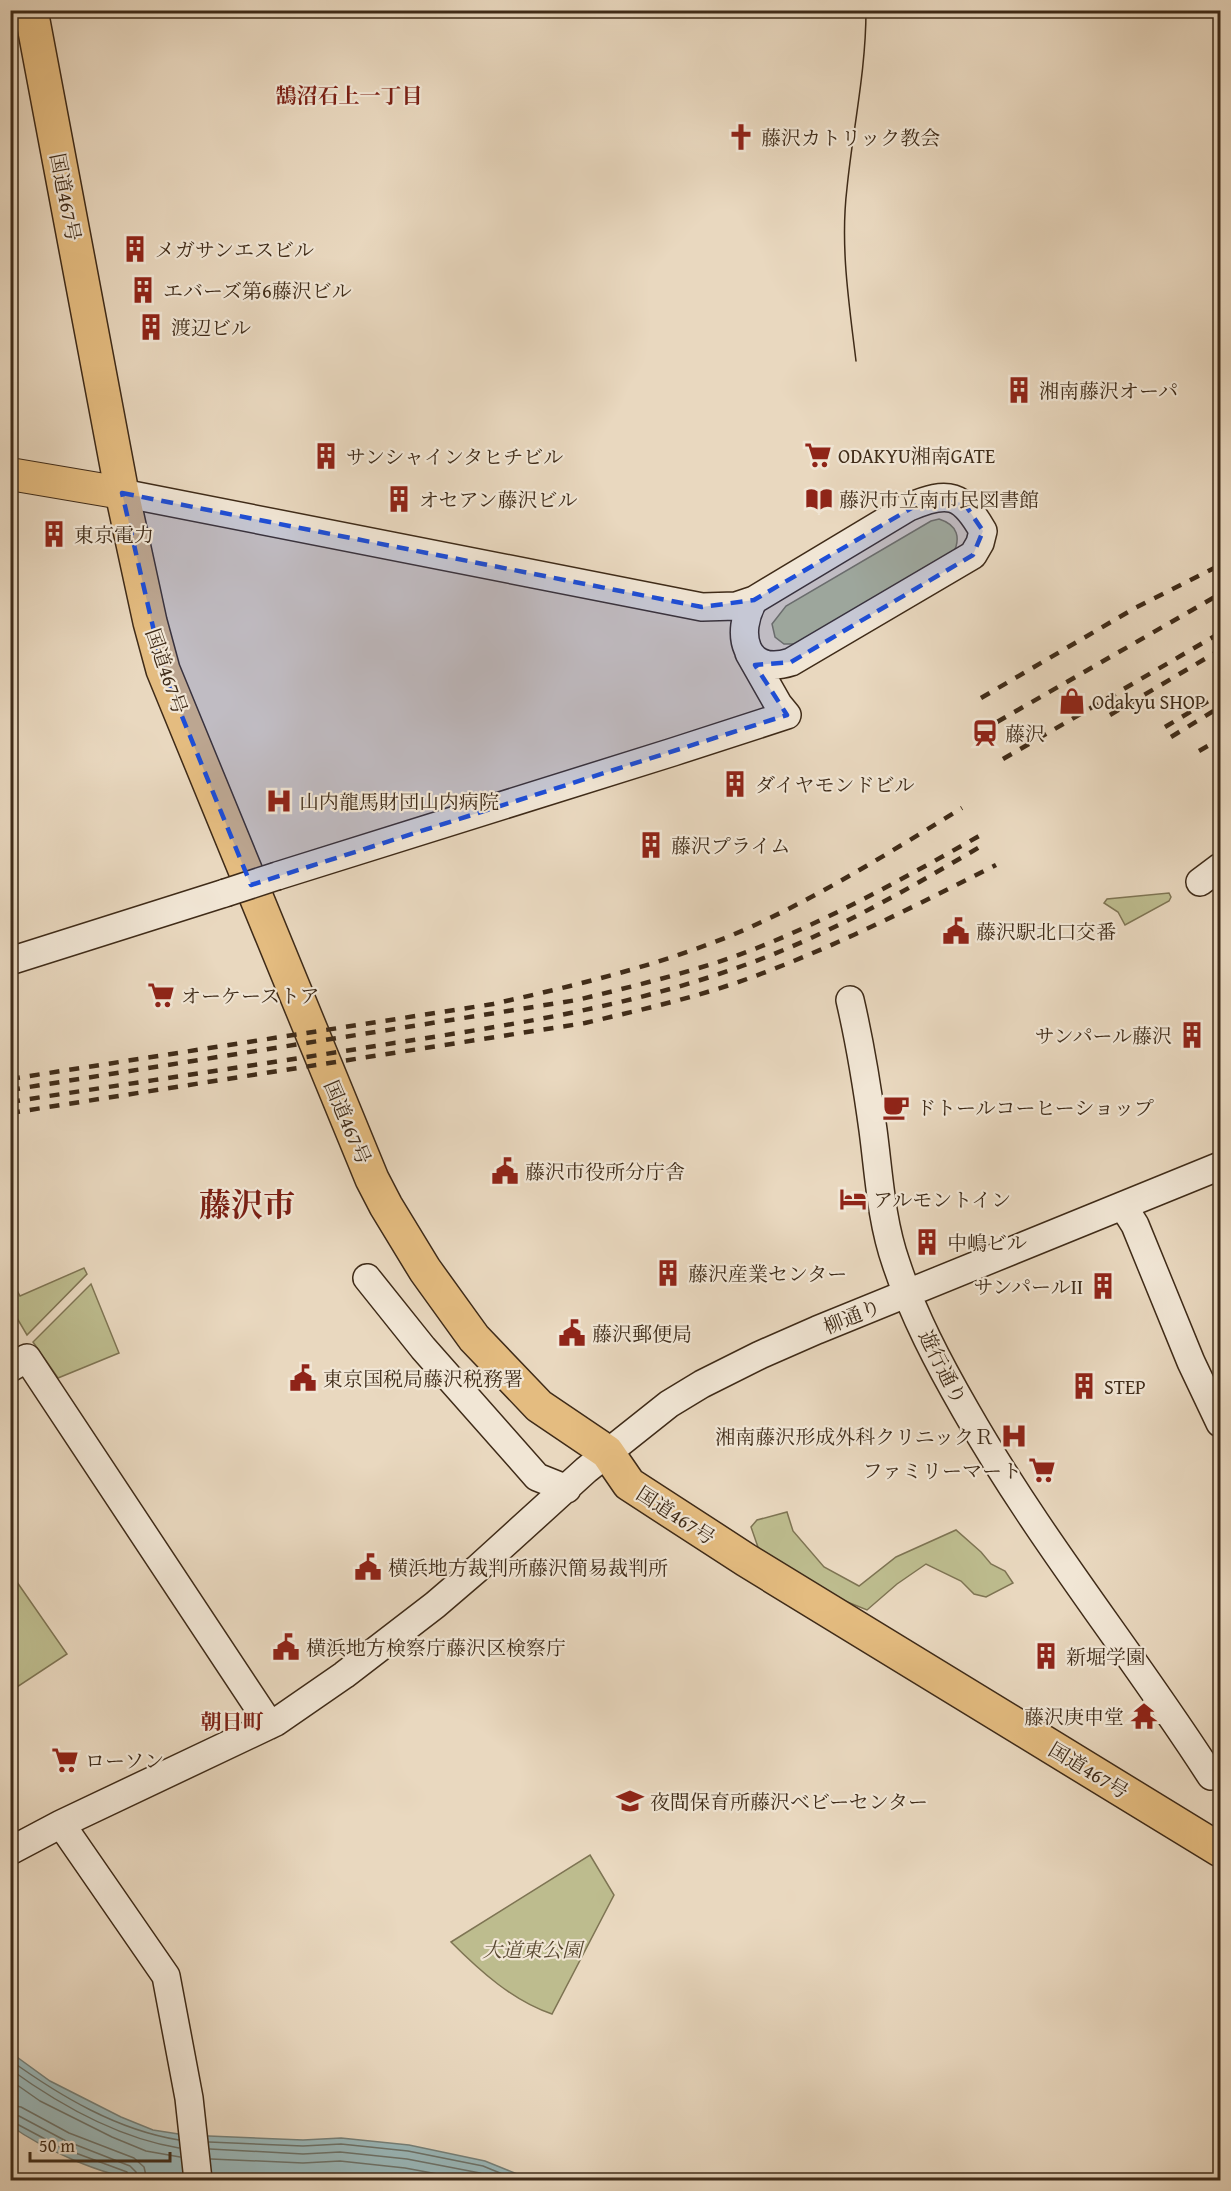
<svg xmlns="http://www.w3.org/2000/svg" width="1231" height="2191" font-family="'Gentium Book Plus','Noto Serif JP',serif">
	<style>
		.green { fill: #bdbc8e; stroke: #7e7453; stroke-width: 1.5 }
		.water { fill: #9ab8ba; stroke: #768079; stroke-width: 1.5 }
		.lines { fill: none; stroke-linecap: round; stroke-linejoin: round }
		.shore { stroke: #6c7269; stroke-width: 1.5 }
		.secondary-casing { stroke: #3f2b18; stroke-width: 30 }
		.primary-casing { stroke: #3f2b18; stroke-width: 34 }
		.highway-casing { stroke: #3f2b18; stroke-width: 36 }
		.secondary { stroke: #f1e6d5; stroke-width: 27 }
		.primary { stroke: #e4bc80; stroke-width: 32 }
		.highway { stroke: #e4bc80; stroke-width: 33 }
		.tram { stroke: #3f2b18; stroke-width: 1.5 }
		.rail { stroke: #3f2b18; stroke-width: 4.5; stroke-dasharray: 10 10; stroke-linecap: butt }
		.secondary-bridge-casing { stroke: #3f2b18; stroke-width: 30; stroke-linecap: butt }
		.secondary-bridge { stroke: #f1e6d5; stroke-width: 27 }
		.marked { fill: #1d4ed8; fill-opacity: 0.2; stroke: #1d4ed8; stroke-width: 4.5; stroke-dasharray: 12 8; stroke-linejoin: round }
		.labels { text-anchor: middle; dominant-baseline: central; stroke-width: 4.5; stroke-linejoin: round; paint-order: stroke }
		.poi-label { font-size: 20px; fill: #3f2b18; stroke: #f1e6d5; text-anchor: start }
		.street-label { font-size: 20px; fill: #3f2b18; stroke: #f1e6d5 }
		.park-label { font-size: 20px; font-style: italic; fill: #584830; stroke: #f1e6d5 }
		.neighbourhood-label { font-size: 21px; font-weight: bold; fill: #7a1f14; stroke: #f1e6d5 }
		.town-label { font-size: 32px; font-weight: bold; fill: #7a1f14; stroke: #f1e6d5 }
	</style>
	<rect width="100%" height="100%" fill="#e9d8bf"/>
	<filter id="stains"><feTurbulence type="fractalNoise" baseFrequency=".00333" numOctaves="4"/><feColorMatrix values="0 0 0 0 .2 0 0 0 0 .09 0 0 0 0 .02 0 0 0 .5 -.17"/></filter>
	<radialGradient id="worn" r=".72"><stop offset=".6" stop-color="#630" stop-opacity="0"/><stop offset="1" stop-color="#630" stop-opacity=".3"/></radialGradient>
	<!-- green -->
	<path class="green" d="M939 519C958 525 961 538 953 554L799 644H784L775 637 772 624 786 606 931 521Z
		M1169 893 1171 897 1169 901 1125 925 1118 912 1104 903 1107 899Z
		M84 1268 87 1274 27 1335 11 1308V1279L20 1296Z
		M91 1284 119 1353 58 1378 33 1342Z
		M787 1512 793 1531 824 1567 859 1586 896 1557 956 1530 981 1552 991 1564 1005 1571 1013 1583 986 1597 974 1594 961 1581 926 1564 897 1584 867 1610 835 1597 760 1553 751 1527 757 1520Z
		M10 1572 67 1654 11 1691H10Z
		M590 1855 614 1895 552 2014C513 2001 480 1971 451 1942Z"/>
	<!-- water -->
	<path class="water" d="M10 2052 50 2081 121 2117 153 2130 185 2135 303 2140 341 2138 409 2145 485 2161 532 2180H369L343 2178 297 2180H141C101 2175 43 2149 11 2126Z"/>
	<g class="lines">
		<!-- shore -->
		<path class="shore" d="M10 2060C60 2096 117 2130 179 2140
			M10 2069C61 2106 118 2138 179 2148
			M10 2080 40 2101 112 2137 146 2151 180 2157
			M10 2105 21 2107 69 2133 134 2158 144 2167 147 2180
			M10 2114 19 2116 66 2141 130 2166 136 2172 138 2180
			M10 2122 15 2123 62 2148 127 2172 131 2180
			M209 2142 303 2146 341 2144 408 2151 483 2166 517 2180
			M210 2149 303 2154 340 2152 407 2159 480 2173 497 2180
			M211 2159 303 2163 340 2161 405 2168 470 2180"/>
		<defs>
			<path id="secondary" d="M122 493 702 607 736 606 754 600 909 507C949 490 962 494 983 531L980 543 973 555 791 662C745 677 734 633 754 600
				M277 876 673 752 787 715 778 704 749 653
				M1200 882 1220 867
				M10 961 225 893
				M850 1000C860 1043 867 1086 873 1130 879 1175 881 1220 896 1263 913 1315 939 1364 966 1411 1039 1539 1132 1653 1211 1776
				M1123 1206 1135 1225 1191 1362 1220 1423
				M367 1278 423 1348 537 1477 567 1489
				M10 1368 27 1358 270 1725
				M61 1824 166 1976 189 2098 198 2180
				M10 1851 61 1824 276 1722 344 1675 435 1605 477 1569 586 1470 669 1404 702 1384 760 1355 817 1330 1220 1166"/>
			<path id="primary" d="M10 474 122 493"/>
			<path id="highway" d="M31 10 122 493 150 622 163 670 372 1179 386 1206 425 1270 474 1338 539 1406 607 1452 629 1484 746 1560 1220 1850"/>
		</defs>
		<!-- secondary casing -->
		<use href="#secondary" class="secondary-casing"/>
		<!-- primary casing -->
		<use href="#primary" class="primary-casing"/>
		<!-- highway casing -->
		<use href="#highway" class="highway-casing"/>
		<!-- secondary -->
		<use href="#secondary" class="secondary"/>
		<!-- primary -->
		<use href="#primary" class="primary"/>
		<!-- highway -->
		<use href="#highway" class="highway"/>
		<!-- tram -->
		<path class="tram" d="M856 361C849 303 840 246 847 188 853 128 866 71 866 10"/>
		<!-- rail -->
		<path class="rail" d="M981 698 1135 608 1220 565
			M1110 715 1220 650
			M997 722 1220 594
			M1165 727 1220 694
			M1171 737 1220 707
			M1199 751 1220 739
			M1003 759 1220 633
			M10 1079 493 1004C573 986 653 967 730 936 811 902 887 854 962 808
			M10 1090 577 1000C630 987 684 974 736 956 820 925 901 880 979 836
			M10 1102C138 1082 266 1064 394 1043 511 1025 629 1007 742 966 827 936 905 891 983 845
			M10 1113 585 1023C640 1010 694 998 747 979 833 948 915 906 996 865"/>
		<defs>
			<path id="secondary-bridge" d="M225 893 277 876"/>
		</defs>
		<!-- secondary-bridge casing -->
		<use href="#secondary-bridge" class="secondary-bridge-casing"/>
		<!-- secondary-bridge -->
		<use href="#secondary-bridge" class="secondary-bridge"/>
	</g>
	<!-- marked area -->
	<path class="marked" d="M122 493 702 607 754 600 927 499 964 503 983 531 973 555 791 662 755 665 787 715 251 885 163 670Z"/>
	<!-- icons -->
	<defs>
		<symbol id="church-bare" viewBox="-9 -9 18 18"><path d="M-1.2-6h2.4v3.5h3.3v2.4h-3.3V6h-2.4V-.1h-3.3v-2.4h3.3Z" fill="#8f2418" stroke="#f1e6d5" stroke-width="2.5" paint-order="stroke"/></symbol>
		<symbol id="building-bare" viewBox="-9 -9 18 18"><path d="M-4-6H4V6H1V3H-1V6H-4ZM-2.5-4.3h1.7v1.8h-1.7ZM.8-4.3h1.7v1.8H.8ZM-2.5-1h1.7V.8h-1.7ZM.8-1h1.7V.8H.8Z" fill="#8f2418" stroke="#f1e6d5" stroke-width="2.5" paint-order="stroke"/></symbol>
		<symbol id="supermarket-bare" viewBox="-9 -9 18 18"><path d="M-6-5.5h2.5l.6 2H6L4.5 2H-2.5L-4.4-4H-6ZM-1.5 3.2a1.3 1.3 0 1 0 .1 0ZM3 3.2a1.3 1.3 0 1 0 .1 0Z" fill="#8f2418" stroke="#f1e6d5" stroke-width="2.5" paint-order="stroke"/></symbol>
		<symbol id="library-bare" viewBox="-9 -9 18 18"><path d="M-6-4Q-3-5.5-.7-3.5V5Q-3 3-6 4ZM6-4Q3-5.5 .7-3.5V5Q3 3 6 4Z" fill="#8f2418" stroke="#f1e6d5" stroke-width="2.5" paint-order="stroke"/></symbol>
		<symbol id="shop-bare" viewBox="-9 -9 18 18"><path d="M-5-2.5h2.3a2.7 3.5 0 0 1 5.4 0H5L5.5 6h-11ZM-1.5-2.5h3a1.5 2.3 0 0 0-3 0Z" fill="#8f2418" stroke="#f1e6d5" stroke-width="2.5" paint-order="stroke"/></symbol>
		<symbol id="station-bare" viewBox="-9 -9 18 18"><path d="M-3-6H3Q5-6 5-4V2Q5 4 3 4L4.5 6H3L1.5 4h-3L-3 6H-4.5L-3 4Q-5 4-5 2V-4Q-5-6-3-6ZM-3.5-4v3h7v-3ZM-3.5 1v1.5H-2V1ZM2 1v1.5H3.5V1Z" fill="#8f2418" stroke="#f1e6d5" stroke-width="2.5" paint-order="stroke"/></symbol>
		<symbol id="hospital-bare" viewBox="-9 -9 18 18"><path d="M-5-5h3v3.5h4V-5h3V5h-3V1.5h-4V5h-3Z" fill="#8f2418" stroke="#f1e6d5" stroke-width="2.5" paint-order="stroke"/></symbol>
		<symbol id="civic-bare" viewBox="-9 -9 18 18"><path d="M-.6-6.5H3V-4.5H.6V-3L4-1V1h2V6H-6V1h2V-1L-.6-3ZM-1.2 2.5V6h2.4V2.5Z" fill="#8f2418" stroke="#f1e6d5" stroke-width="2.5" paint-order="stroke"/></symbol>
		<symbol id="cafe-bare" viewBox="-9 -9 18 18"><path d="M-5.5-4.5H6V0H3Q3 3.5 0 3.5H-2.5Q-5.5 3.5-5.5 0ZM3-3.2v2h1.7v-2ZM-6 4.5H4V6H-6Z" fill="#8f2418" stroke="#f1e6d5" stroke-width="2.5" paint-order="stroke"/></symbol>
		<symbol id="hotel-bare" viewBox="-9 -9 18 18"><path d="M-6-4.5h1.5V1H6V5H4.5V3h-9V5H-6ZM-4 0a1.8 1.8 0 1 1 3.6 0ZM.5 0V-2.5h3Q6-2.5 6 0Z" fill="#8f2418" stroke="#f1e6d5" stroke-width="2.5" paint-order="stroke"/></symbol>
		<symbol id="temple-bare" viewBox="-9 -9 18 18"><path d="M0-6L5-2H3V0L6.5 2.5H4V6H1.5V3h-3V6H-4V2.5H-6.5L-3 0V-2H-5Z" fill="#8f2418" stroke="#f1e6d5" stroke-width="2.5" paint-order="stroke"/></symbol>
		<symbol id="school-bare" viewBox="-9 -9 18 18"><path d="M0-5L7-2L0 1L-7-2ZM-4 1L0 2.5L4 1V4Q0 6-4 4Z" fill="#8f2418" stroke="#f1e6d5" stroke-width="2.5" paint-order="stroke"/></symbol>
	</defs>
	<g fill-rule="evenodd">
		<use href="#church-bare" x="722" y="118" width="38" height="38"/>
		<use href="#building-bare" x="116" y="230" width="38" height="38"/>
		<use href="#building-bare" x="124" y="271" width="38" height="38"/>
		<use href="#building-bare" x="132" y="308" width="38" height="38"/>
		<use href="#building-bare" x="1000" y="371" width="38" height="38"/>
		<use href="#supermarket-bare" x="799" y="436" width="38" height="38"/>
		<use href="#building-bare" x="307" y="437" width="38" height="38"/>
		<use href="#building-bare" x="380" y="480" width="38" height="38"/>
		<use href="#library-bare" x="800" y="480" width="38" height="38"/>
		<use href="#building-bare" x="35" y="515" width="38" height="38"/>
		<use href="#shop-bare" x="1053" y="682" width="38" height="38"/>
		<use href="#station-bare" x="966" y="714" width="38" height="38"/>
		<use href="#building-bare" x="716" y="765" width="38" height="38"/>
		<use href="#hospital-bare" x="260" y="782" width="38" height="38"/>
		<use href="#building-bare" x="632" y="826" width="38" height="38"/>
		<use href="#civic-bare" x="937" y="912" width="38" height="38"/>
		<use href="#supermarket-bare" x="142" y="976" width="38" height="38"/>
		<use href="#building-bare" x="1173" y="1016" width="38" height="38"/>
		<use href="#cafe-bare" x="877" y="1088" width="38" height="38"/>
		<use href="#civic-bare" x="486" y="1152" width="38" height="38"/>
		<use href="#hotel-bare" x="834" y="1180" width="38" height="38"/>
		<use href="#building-bare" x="908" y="1223" width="38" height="38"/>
		<use href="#building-bare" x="649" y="1254" width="38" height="38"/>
		<use href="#building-bare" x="1084" y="1267" width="38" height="38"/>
		<use href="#civic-bare" x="553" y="1314" width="38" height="38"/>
		<use href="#civic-bare" x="284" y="1359" width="38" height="38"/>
		<use href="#building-bare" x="1065" y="1367" width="38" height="38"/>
		<use href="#hospital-bare" x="995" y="1417" width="38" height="38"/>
		<use href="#supermarket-bare" x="1023" y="1451" width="38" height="38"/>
		<use href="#civic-bare" x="349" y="1548" width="38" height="38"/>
		<use href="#civic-bare" x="267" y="1628" width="38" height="38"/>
		<use href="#building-bare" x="1027" y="1637" width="38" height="38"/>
		<use href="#temple-bare" x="1125" y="1697" width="38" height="38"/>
		<use href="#supermarket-bare" x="46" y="1741" width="38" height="38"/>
		<use href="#school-bare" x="611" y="1782" width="38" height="38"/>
	</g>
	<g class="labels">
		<!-- poi labels -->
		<g class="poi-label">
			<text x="761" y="137">藤沢カトリック教会</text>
			<text x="155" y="249">メガサンエスビル</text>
			<text x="163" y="290">エバーズ第6藤沢ビル</text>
			<text x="171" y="327">渡辺ビル</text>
			<text x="1039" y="390">湘南藤沢オーパ</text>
			<text x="838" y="455">ODAKYU湘南GATE</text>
			<text x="346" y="456">サンシャインタヒチビル</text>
			<text x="419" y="499">オセアン藤沢ビル</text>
			<text x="839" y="499">藤沢市立南市民図書館</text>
			<text x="74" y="534">東京電力</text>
			<text x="1092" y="701">Odakyu SHOP</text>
			<text x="1005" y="733">藤沢</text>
			<text x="755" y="784">ダイヤモンドビル</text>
			<text x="299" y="801">山内龍馬財団山内病院</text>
			<text x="671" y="845">藤沢プライム</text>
			<text x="976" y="931">藤沢駅北口交番</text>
			<text x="181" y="995">オーケーストア</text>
			<text x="1172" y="1035" text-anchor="end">サンパール藤沢</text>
			<text x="916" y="1107">ドトールコーヒーショップ</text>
			<text x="525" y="1171">藤沢市役所分庁舎</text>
			<text x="873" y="1199">アルモントイン</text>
			<text x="947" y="1242">中嶋ビル</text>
			<text x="688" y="1273">藤沢産業センター</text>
			<text x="1083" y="1286" text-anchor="end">サンパールⅡ</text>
			<text x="592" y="1333">藤沢郵便局</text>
			<text x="323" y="1378">東京国税局藤沢税務署</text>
			<text x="1104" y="1386">STEP</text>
			<text x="994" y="1436" text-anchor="end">湘南藤沢形成外科クリニックＲ</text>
			<text x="1022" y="1470" text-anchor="end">ファミリーマート</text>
			<text x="388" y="1567">横浜地方裁判所藤沢簡易裁判所</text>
			<text x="306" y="1647">横浜地方検察庁藤沢区検察庁</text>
			<text x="1066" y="1656">新堀学園</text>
			<text x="1124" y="1716" text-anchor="end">藤沢庚申堂</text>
			<text x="85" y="1760">ローソン</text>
			<text x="650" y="1801">夜間保育所藤沢ベビーセンター</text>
		</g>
		<!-- street labels -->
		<g class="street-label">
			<text transform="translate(66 197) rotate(79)">国道467号</text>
			<text transform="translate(167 671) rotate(71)">国道467号</text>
			<text transform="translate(348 1122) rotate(67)">国道467号</text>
			<text transform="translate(852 1316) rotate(-22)">柳通り</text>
			<text transform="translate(943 1367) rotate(63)">遊行通り</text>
			<text transform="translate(676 1515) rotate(33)">国道467号</text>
			<text transform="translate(1089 1770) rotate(31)">国道467号</text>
		</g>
		<!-- park labels -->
		<g class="park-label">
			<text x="532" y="1949">大道東公園</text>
		</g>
		<!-- neighbourhood labels -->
		<g class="neighbourhood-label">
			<text x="349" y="95">鵠沼石上一丁目</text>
			<text x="232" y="1721">朝日町</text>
		</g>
		<!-- town labels -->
		<g class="town-label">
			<text x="247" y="1204">藤沢市</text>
		</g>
	</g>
	<!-- margin -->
	<rect width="1231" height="2191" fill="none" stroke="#e9d8bf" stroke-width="36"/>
	<rect x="12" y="12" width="1207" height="2167" fill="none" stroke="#3f2b18" stroke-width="3"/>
	<rect x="18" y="18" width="1195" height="2155" fill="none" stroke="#3f2b18" stroke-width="1.5"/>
	<!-- scale -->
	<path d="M30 2152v9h140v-9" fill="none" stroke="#3f2b18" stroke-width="3"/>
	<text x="39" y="2152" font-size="18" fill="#3f2b18" stroke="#f1e6d5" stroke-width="4.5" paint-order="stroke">50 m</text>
	<rect width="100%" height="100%" filter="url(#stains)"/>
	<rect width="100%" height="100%" fill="url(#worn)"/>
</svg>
